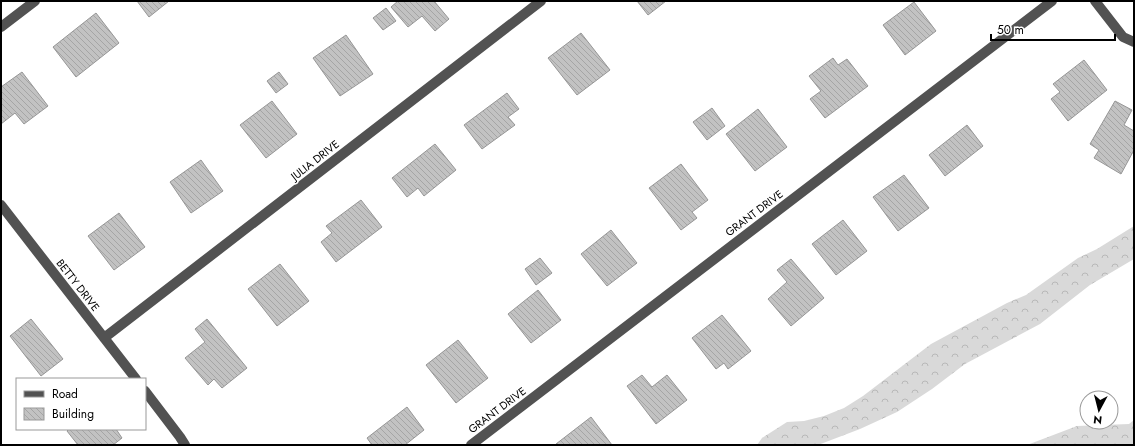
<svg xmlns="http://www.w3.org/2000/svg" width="1135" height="446" font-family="Jost,sans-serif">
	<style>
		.forest { fill: url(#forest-crowns) }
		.building { fill: url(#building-back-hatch); stroke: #969696 }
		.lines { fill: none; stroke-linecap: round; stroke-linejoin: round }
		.minor { stroke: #525252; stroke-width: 10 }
		.labels { text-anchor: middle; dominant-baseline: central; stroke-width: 3; stroke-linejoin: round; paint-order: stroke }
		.street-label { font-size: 11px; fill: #000; stroke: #fff }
	</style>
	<defs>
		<pattern id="forest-crowns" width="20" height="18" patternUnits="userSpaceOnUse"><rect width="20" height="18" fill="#d9d9d9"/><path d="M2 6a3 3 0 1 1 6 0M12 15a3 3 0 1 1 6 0" fill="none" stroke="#b8b8b8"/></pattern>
		<pattern id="building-back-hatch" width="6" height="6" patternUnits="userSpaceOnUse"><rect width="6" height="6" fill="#c2c2c2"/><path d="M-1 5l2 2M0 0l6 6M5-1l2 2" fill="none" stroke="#a5a5a5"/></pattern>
	</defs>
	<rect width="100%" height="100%" fill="#fff"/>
	<!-- forest -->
	<path class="forest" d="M1134 226V259L1090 285 1040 324 965 364 932 389 897 412 860 429 818 445H757L762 438 787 422 804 421 824 416 844 408 863 396 931 344 1007 303 1026 295 1078 258 1097 249Z
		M1134 420V445H1027L1077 426 1129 424Z"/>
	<!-- building -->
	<path class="building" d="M137 1H169L149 17Z
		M398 1H434L449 19 435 31 422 16 408 27 391 7Z
		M637 1H666L648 15Z
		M914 2 936 31 905 55 883 25Z
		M386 8 396 21 383 30 373 18Z
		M96 13 119 43 76 77 53 47Z
		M581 33 610 70 577 95 548 58Z
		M346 35 373 74 340 96 313 58Z
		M833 58 838 65 847 59 868 86 825 118 810 99 821 91 809 76Z
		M1084 60 1107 90 1068 121 1051 99 1060 92 1053 84Z
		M22 72 48 106 24 124 15 113 1 124V87Z
		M279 72 288 84 276 93 267 81Z
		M507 93 519 109 508 117 515 125 482 149 464 125Z
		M272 101 297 134 266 158 240 125Z
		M1115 101 1132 110 1124 125 1134 131V150L1121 174 1094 158 1099 150 1090 144Z
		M712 108 725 126 707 140 693 122Z
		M758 109 787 147 755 171 726 134Z
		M967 125 983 146 945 176 929 155Z
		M435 144 456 170 424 196 418 188 407 197 392 178Z
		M201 160 223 191 191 213 170 182Z
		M681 164 708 200 692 212 697 218 681 230 649 188Z
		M904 175 929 208 898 231 873 197Z
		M361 200 382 227 336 262 321 242 332 233 326 226Z
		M119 213 145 247 114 270 88 236Z
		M843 220 867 251 836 275 812 244Z
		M611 230 637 263 607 286 581 254Z
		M540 258 552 273 536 285 525 269Z
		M791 259 824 298 791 326 768 299 787 282 777 270Z
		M280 264 309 301 277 326 248 289Z
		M538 290 561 320 531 343 508 314Z
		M722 315 751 351 728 369 724 363 716 369 692 338Z
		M31 319 63 359 41 376 10 336Z
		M207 319 247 368 222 388 214 379 208 385 185 358 205 342 195 329Z
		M458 340 488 378 456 403 426 365Z
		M642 375 652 387 667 375 687 400 656 424 627 386Z
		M407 407 424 430 405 445H372L367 438Z
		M591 417 612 445H557L556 444Z
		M69 429H116L122 438 113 445H78L67 431Z"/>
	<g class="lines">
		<!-- minor -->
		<path class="minor" d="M1095 1 1123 37 1134 42
			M1 27 35 1
			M1 205 136 379
			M104 338 541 1
			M145 391 180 437 185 445
			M471 445 1052 1"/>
	</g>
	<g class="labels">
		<!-- street labels -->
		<g class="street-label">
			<text transform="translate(315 160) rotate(-38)">JULIA DRIVE</text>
			<text transform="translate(754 213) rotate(-37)">GRANT DRIVE</text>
			<text transform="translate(78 285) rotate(52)">BETTY DRIVE</text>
			<text transform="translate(497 410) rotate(-37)">GRANT DRIVE</text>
		</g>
	</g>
	<!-- border -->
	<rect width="1135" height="446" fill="none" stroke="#000000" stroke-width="4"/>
	<!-- legend -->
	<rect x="16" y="378" width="130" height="52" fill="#ffffff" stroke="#999999"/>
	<rect x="24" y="391" width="20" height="6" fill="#525252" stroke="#999999"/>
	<text x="52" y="398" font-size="12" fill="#000000">Road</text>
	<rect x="24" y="408" width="20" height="12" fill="url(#building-back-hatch)" stroke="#999999"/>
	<text x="52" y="418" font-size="12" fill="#000000">Building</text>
	<!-- north arrow -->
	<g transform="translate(1099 410) rotate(187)"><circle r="19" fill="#ffffff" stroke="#999999"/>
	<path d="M0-3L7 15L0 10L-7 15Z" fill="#000000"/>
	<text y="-6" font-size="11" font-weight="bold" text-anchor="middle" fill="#000000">N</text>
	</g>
	<!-- scale -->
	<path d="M991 34v6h124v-6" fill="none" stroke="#000000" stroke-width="2"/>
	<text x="997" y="34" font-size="12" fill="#000000" stroke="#ffffff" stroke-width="3" paint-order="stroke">50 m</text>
</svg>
